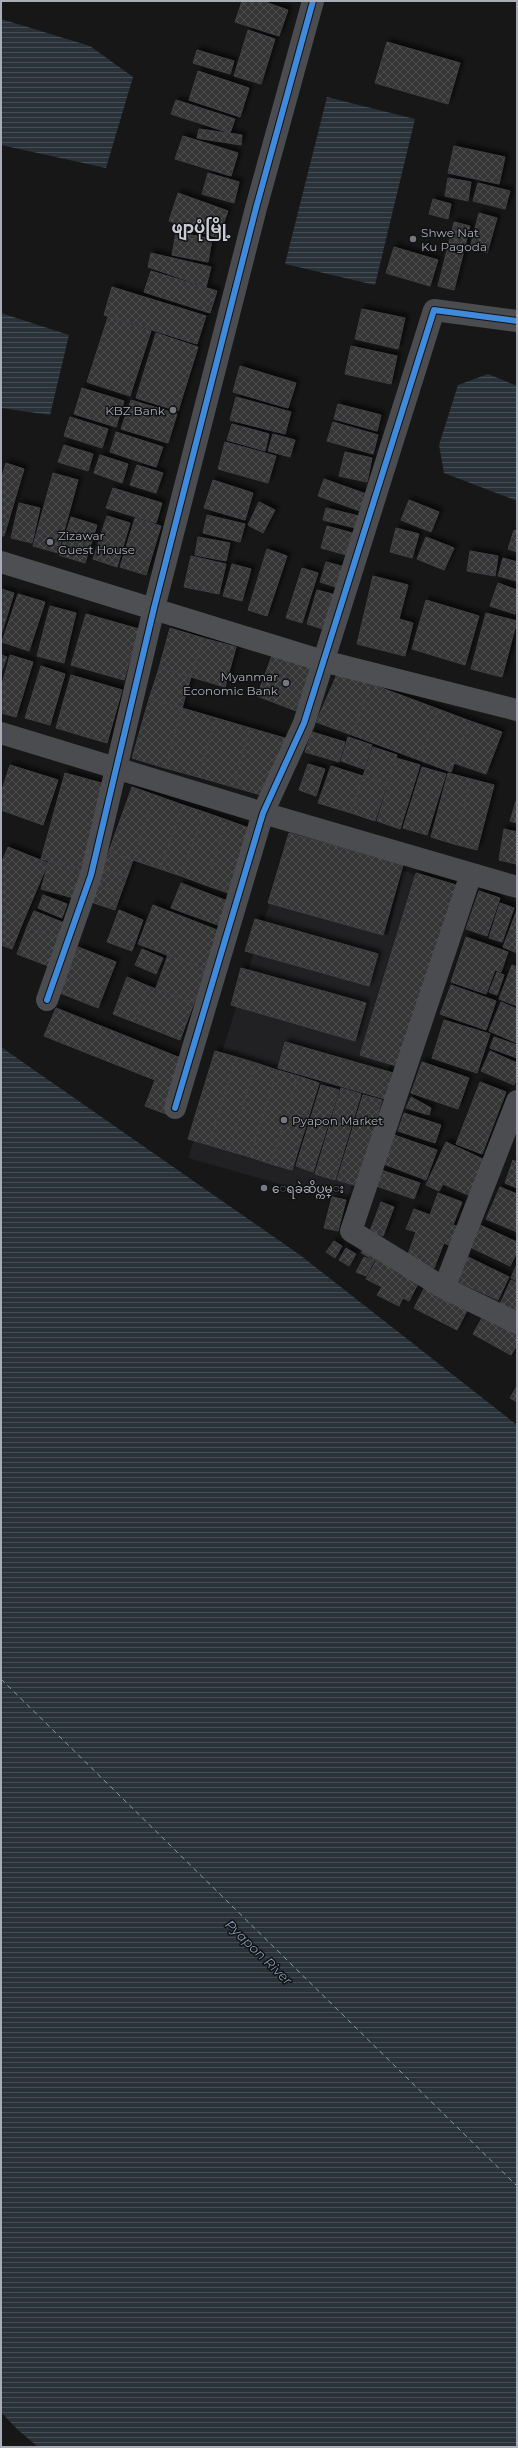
<svg xmlns="http://www.w3.org/2000/svg" width="518" height="2448" font-family="Montserrat,'Noto Sans Myanmar',sans-serif">
	<style>
		.built { fill: #212123 }
		.water { fill: url(#water-rules) }
		.lines { fill: none; stroke-linecap: round; stroke-linejoin: round }
		.ferry { stroke: #7f9bb3; stroke-width: 1; stroke-dasharray: 5 4; stroke-linecap: butt }
		.building { fill: url(#building-cross-hatch); stroke: #3f4043; filter: url(#shadow) }
		.minor { stroke: #4b4c50; stroke-width: 22 }
		.major { stroke: #4d4f52; stroke-width: 22 }
		.cycleway-casing { stroke: #111113; stroke-width: 8 }
		.cycleway { stroke: #408adc; stroke-width: 6 }
		.poi-dot { fill: #757880; stroke: #111113; stroke-width: 1.5 }
		.labels { text-anchor: middle; dominant-baseline: central; stroke-width: 3; stroke-linejoin: round; paint-order: stroke }
		.poi-label { font-size: 12px; fill: #a8adb8; stroke: #111113; text-anchor: start }
		.water-label { font-size: 13px; font-style: italic; fill: #7f9bb3; stroke: #111113 }
		.district-label { font-size: 16px; font-weight: bold; fill: #c9ccd4; stroke: #111113 }
	</style>
	<defs>
		<pattern id="water-rules" width="6" height="5" patternUnits="userSpaceOnUse"><rect width="6" height="5" fill="#2a3239"/><path d="M0 2.5h6" fill="none" stroke="#464d54"/></pattern>
		<pattern id="building-cross-hatch" width="8" height="8" patternUnits="userSpaceOnUse"><rect width="8" height="8" fill="#353536"/><path d="M0 0l8 8M0 8l8-8" fill="none" stroke="#4f5051"/></pattern>
		<filter id="shadow"><feDropShadow dx="3.5" dy="-3.5" stdDeviation="2" flood-color="#0009"/></filter>
	</defs>
	<rect width="100%" height="100%" fill="#171717"/>
	<!-- built -->
	<path class="built" d="M403 870 446 888 346 1203 188 1158 270 902 388 935Z"/>
	<!-- water -->
	<path class="water" d="M1 19 90 46 133 77 106 168 1 145Z
		M327 97 415 119 375 285 285 264Z
		M1 313 69 335 50 415 1 408Z
		M488 374 517 386V501L444 473 439 445 458 385Z
		M1 1047 300 1255 517 1425V2447H38L17 2429 1 2412Z"/>
	<g class="lines">
		<!-- ferry -->
		<path class="ferry" d="M1 1679 517 2186"/>
	</g>
	<!-- building -->
	<path class="building" d="M242 1H262L288 10 279 36 235 22Z
		M248 30 275 39 261 84 234 76Z
		M387 42 460 63 448 104 375 83Z
		M197 50 234 61 230 74 193 63Z
		M198 71 249 88 240 117 189 100Z
		M176 100 235 119 230 133 171 114Z
		M199 129 242 135 241 145 197 138Z
		M183 136 238 153 231 176 175 159Z
		M454 146 505 157 499 184 448 173Z
		M208 173 239 182 234 203 202 194Z
		M448 178 471 182 468 201 445 196Z
		M478 183 510 191 505 209 473 201Z
		M178 193 228 211 218 238 169 221Z
		M433 199 451 204 448 219 429 214Z
		M479 213 497 218 487 253 470 248Z
		M454 222 470 226 454 290 438 286Z
		M176 232 212 239 208 262 172 255Z
		M394 247 438 260 430 286 386 273Z
		M151 253 211 267 206 287 148 267Z
		M151 271 217 291 210 313 144 292Z
		M112 287 206 316 197 344 104 315Z
		M362 309 405 318 398 349 355 339Z
		M108 317 151 331 130 396 87 382Z
		M156 333 198 347 178 411 136 398Z
		M351 346 397 356 391 384 345 374Z
		M240 366 296 383 288 408 233 392Z
		M82 388 124 401 116 427 74 414Z
		M236 397 291 412 285 434 230 420Z
		M131 400 177 414 168 443 121 429Z
		M338 404 381 415 377 431 334 419Z
		M70 417 108 429 102 448 64 436Z
		M333 422 378 435 373 454 327 441Z
		M232 424 269 434 265 451 227 440Z
		M116 432 163 447 156 467 110 452Z
		M273 434 295 440 290 457 268 451Z
		M225 442 276 456 268 483 218 469Z
		M64 445 93 454 88 471 58 462Z
		M345 452 372 458 367 482 339 476Z
		M100 455 128 464 122 483 94 473Z
		M6 463 24 469 4 536H1V480Z
		M137 465 163 473 156 493 130 485Z
		M53 473 78 480 58 553 33 546Z
		M324 479 369 495 363 512 318 496Z
		M213 480 253 493 245 520 204 508Z
		M113 488 162 503 156 523 106 508Z
		M409 500 439 512 431 532 401 520Z
		M259 502 275 510 263 533 248 525Z
		M19 503 40 508 32 543 11 538Z
		M326 508 359 516 356 528 323 520Z
		M207 515 245 524 240 542 203 533Z
		M107 516 130 523 117 567 93 559Z
		M71 517 97 525 85 563 59 555Z
		M135 518 161 526 146 575 120 567Z
		M327 526 356 534 350 556 321 548Z
		M396 528 419 534 412 558 390 552Z
		M514 530 517 531V552L508 549Z
		M198 537 230 543 226 561 195 555Z
		M426 537 454 548 444 570 417 559Z
		M267 549 287 556 267 616 248 610Z
		M470 551 498 556 495 576 467 571Z
		M191 556 226 564 219 594 184 587Z
		M503 558 517 562V581L498 576Z
		M326 562 345 567 339 588 320 582Z
		M232 564 251 569 242 601 223 596Z
		M302 568 318 573 302 623 286 618Z
		M373 576 408 585 399 619 413 623 405 656 357 644Z
		M498 583 517 590 515 614 490 606Z
		M1 589 14 593 1 635Z
		M317 590 336 595 326 630 307 624Z
		M18 594 45 602 29 651 2 642Z
		M426 600 479 616 465 665 412 649Z
		M50 606 76 613 64 663 37 656Z
		M486 613 517 621 502 677 471 669Z
		M86 614 139 629 124 680 71 665Z
		M170 628 203 638 191 677 159 668Z
		M203 638 236 647 225 687 191 677Z
		M273 653 315 669 299 712 257 696Z
		M1 655 7 657 1 673Z
		M10 655 33 662 16 717 1 713V688Z
		M41 666 65 674 50 725 25 718Z
		M159 668 191 677 182 708 149 699Z
		M338 672 371 684 352 735 316 722Z
		M71 675 122 690 107 743 56 728Z
		M371 684 438 709 419 760 352 735Z
		M149 699 182 708 165 768 132 758Z
		M182 708 216 718 198 777 165 768Z
		M438 709 470 721 451 772 419 760Z
		M216 718 250 728 233 787 198 777Z
		M470 721 502 732 486 774 454 763Z
		M250 728 288 739 268 797 233 787Z
		M312 732 345 742 339 762 305 752Z
		M348 737 372 745 364 769 341 761Z
		M373 747 397 755 387 784 363 776Z
		M396 758 420 765 400 829 377 821Z
		M308 764 325 769 316 796 299 790Z
		M10 765 58 780 43 825 1 810V793Z
		M331 766 363 776 351 813 318 803Z
		M422 767 446 774 427 835 403 828Z
		M65 773 105 784 82 870 41 859Z
		M448 773 471 779 454 844 431 837Z
		M363 776 387 784 375 821 351 813Z
		M471 779 494 785 477 850 454 844Z
		M132 787 155 795 133 860 109 851Z
		M155 795 183 805 160 869 133 860Z
		M516 801H517V823L510 821Z
		M183 805 204 812 181 876 160 869Z
		M204 812 227 820 205 885 181 876Z
		M227 820 257 831 234 895 205 885Z
		M504 829 517 832 516 864 499 860Z
		M289 833 403 865 383 935 268 903Z
		M8 847 48 863 25 917 1 907V864Z
		M109 851 133 860 127 877 103 869Z
		M49 861 82 870 74 898 41 889Z
		M103 869 127 877 121 893 97 885Z
		M416 873 456 885 400 1067 360 1055Z
		M181 883 230 902 221 926 171 908Z
		M97 885 121 893 115 910 91 902Z
		M479 891 500 898 487 936 466 929Z
		M43 895 67 904 62 918 38 908Z
		M500 903 514 908 502 942 489 938Z
		M153 905 222 932 207 970 138 944Z
		M1 907 25 917 12 949 1 945Z
		M119 910 143 920 132 951 107 942Z
		M517 910V953L503 947Z
		M34 911 67 924 61 940 27 927Z
		M255 919 378 954 369 986 245 951Z
		M27 927 61 940 51 967 17 954Z
		M466 937 508 952 501 972 495 970 486 994 451 982Z
		M78 947 116 962 98 1008 60 993Z
		M142 949 163 958 156 974 135 965Z
		M168 955 207 970 194 1003 156 988Z
		M512 965 517 967V1006L499 999Z
		M241 968 366 1003 355 1041 231 1005Z
		M497 972 504 975 497 995 489 992Z
		M127 977 148 986 134 1022 113 1014Z
		M451 985 496 1001 486 1030 440 1014Z
		M148 986 194 1003 180 1040 134 1022Z
		M501 1002 517 1009V1043L489 1031Z
		M56 1008 188 1061 166 1114 145 1106 155 1080 44 1036Z
		M444 1020 490 1034 477 1073 432 1058Z
		M494 1037 517 1045V1058L490 1048Z
		M285 1042 393 1073 385 1099 278 1068Z
		M215 1051 236 1057 209 1145 188 1139Z
		M490 1051 517 1063V1077L514 1085 481 1071Z
		M236 1057 256 1063 229 1151 209 1145Z
		M422 1062 469 1078 458 1109 411 1093Z
		M256 1063 277 1070 250 1157 229 1151Z
		M277 1070 298 1076 271 1164 250 1157Z
		M298 1076 319 1083 292 1170 271 1164Z
		M480 1082 506 1092 482 1154 456 1144Z
		M321 1085 339 1090 313 1172 296 1166Z
		M341 1088 361 1094 335 1180 315 1174Z
		M363 1095 382 1100 357 1186 337 1180Z
		M411 1097 431 1108 429 1115 406 1108Z
		M404 1113 441 1125 435 1143 398 1131Z
		M394 1135 437 1150 426 1180 384 1164Z
		M446 1142 485 1160 468 1195 443 1184 439 1191 426 1185Z
		M513 1160 517 1162V1188L505 1183Z
		M381 1170 420 1183 414 1199 376 1186Z
		M500 1187 517 1194V1232L486 1219Z
		M438 1193 462 1202 453 1225 459 1227 451 1246 444 1243 434 1268 407 1257 416 1232 406 1229 414 1209 430 1215Z
		M332 1197 346 1200 338 1231 324 1228Z
		M381 1202 394 1207 383 1236 370 1231Z
		M480 1225 517 1242V1252L510 1266 470 1247Z
		M334 1241 342 1246 335 1258 326 1252Z
		M364 1247 419 1282 409 1301 403 1298 399 1306 377 1295 382 1287 366 1279 376 1261 361 1253Z
		M346 1248 356 1254 349 1266 339 1260Z
		M364 1257 374 1261 366 1276 356 1272Z
		M468 1257 509 1277 498 1300 456 1281Z
		M517 1264V1281L511 1278Z
		M511 1280 517 1283V1314L499 1306Z
		M427 1283 470 1305 457 1330 414 1308Z
		M483 1316 517 1335V1345L511 1355 473 1334Z
		M517 1386V1402L510 1398Z"/>
	<g class="lines">
		<!-- minor -->
		<path class="minor" d="M1 733 263 813 517 887
			M471 874 351 1231 444 1288 517 1323
			M47 1000 91 875 154 608 256 208 313 1
			M175 1108 263 813 304 723 434 310 517 321
			M444 1288 517 1101"/>
		<!-- major -->
		<path class="major" d="M1 562 323 661 517 710"/>
		<defs>
			<path id="cycleway" d="M47 1000 91 875 154 608 256 208 313 1
				M175 1108 263 813 304 723 434 310 517 321"/>
		</defs>
		<!-- cycleway casing -->
		<use href="#cycleway" class="cycleway-casing"/>
		<!-- cycleway -->
		<use href="#cycleway" class="cycleway"/>
	</g>
	<!-- markers -->
	<g class="poi-dot">
		<circle cx="413" cy="239" r="4"/>
		<circle cx="173" cy="410" r="4"/>
		<circle cx="50" cy="542" r="4"/>
		<circle cx="286" cy="683" r="4"/>
		<circle cx="284" cy="1120" r="4"/>
		<circle cx="264" cy="1188" r="4"/>
	</g>
	<g class="labels">
		<!-- poi labels -->
		<g class="poi-label">
			<text x="421" y="232">Shwe Nat<tspan x="421" dy="14">Ku Pagoda</tspan></text>
			<text x="165" y="410" text-anchor="end">KBZ Bank</text>
			<text x="58" y="535">Zizawar<tspan x="58" dy="14">Guest House</tspan></text>
			<text x="278" y="676" text-anchor="end">Myanmar<tspan x="278" dy="14">Economic Bank</tspan></text>
			<text x="292" y="1120">Pyapon Market</text>
			<text x="272" y="1188">ေရခဲဆိပ္ကမ္း</text>
		</g>
		<!-- water labels -->
		<g class="water-label">
			<text transform="translate(259 1952) rotate(44)">Pyapon River</text>
		</g>
		<!-- district labels -->
		<g class="district-label">
			<text x="201" y="227">ဖျာပုံမြို့</text>
		</g>
	</g>
	<!-- border -->
	<rect width="518" height="2448" fill="none" stroke="#a8adb8" stroke-width="4"/>
</svg>
